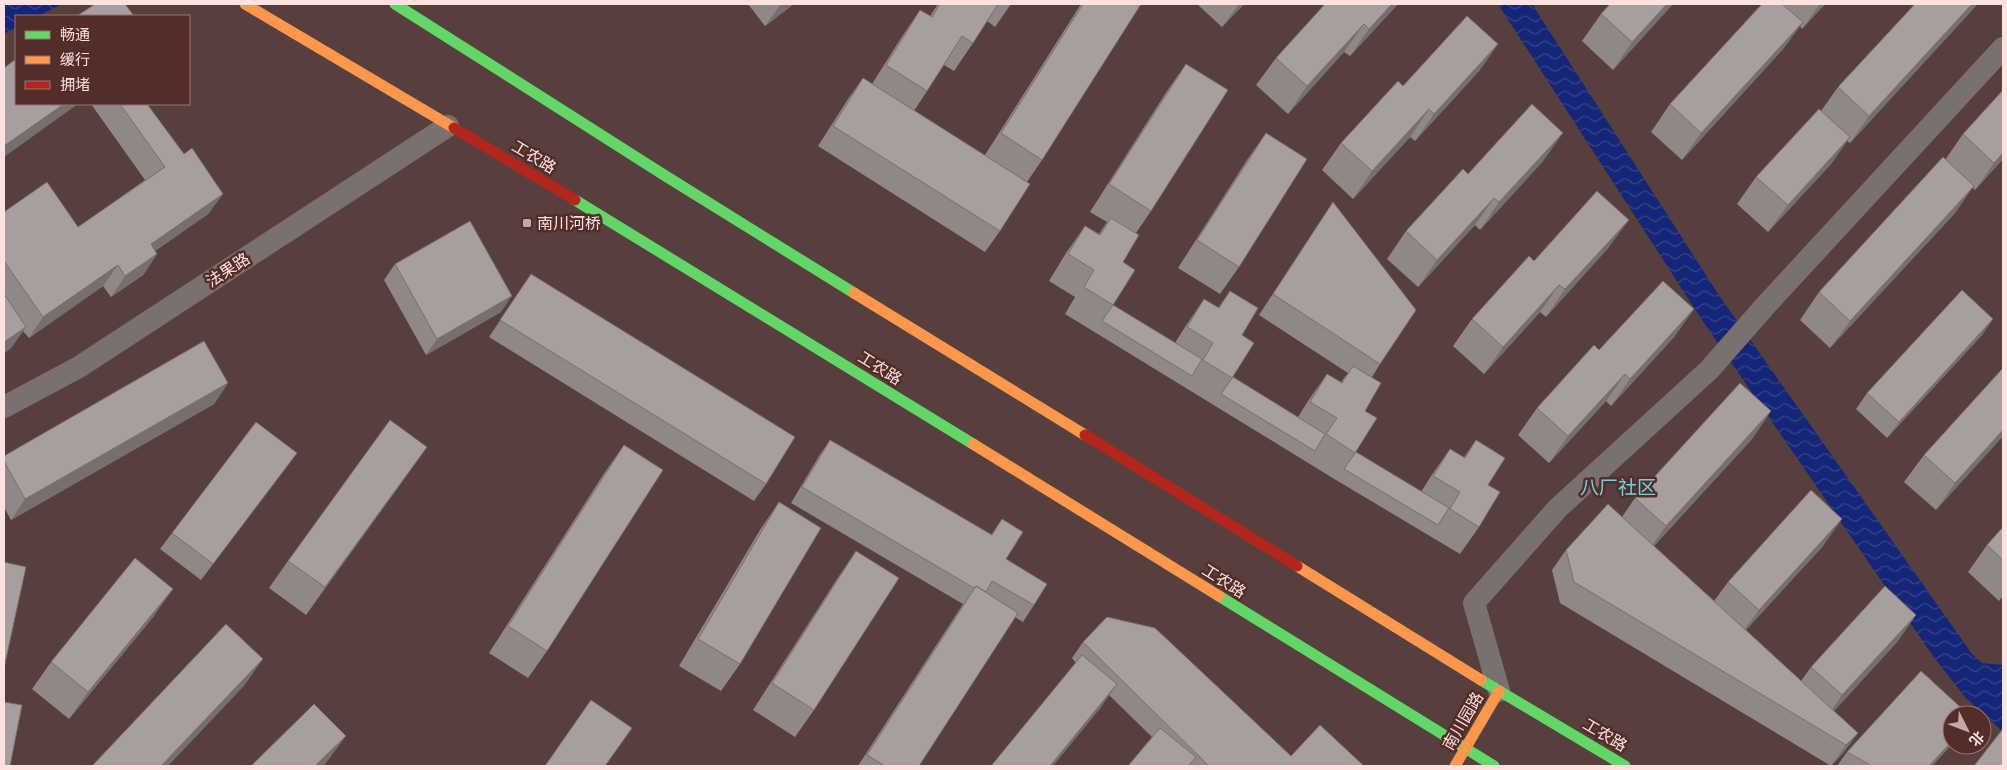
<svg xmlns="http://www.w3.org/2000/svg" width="2007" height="770" font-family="Rubik,'Noto Sans SC',sans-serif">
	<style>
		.water { fill: url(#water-waves) }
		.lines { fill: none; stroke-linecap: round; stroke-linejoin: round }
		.street { stroke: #7a706f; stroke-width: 22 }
		.fast { stroke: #63d668; stroke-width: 11 }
		.slow { stroke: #ff974d; stroke-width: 11 }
		.jam { stroke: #b3261e; stroke-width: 11 }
		.wall { fill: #908887 }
		.shaded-wall { fill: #766f6e }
		.building { fill: #a89e9d; stroke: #766f6e }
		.poi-dot { fill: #c3a9a6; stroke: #542c28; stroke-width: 2 }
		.labels { text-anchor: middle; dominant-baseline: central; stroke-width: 5; stroke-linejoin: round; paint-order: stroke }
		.street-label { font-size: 16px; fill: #fde2df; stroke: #542c28 }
		.poi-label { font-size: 16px; fill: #fde2df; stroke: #542c28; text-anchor: start }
		.quarter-label { font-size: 19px; fill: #6bd5e3; stroke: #542c28 }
	</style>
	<defs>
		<pattern id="water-waves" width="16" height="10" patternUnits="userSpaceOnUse" patternTransform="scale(1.25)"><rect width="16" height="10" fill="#152577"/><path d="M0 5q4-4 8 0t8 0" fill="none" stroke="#38448a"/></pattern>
	</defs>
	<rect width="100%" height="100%" fill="#563f3c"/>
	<!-- water -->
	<path class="water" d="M4 4H62L38 16H16V27L4 34Z
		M1498 4H1532L1720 297 1972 654 1982 663 2003 665V727L2001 730 1965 697 1933 656 1700 317Z"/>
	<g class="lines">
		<!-- street -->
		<path class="street" d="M4 407 79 367 448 126
			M1499 691 1474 603 1558 508 1709 370 1766 305 2003 48"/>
		<!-- fast -->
		<path class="fast" d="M395 4 664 175 854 293
			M575 200 973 444
			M1219 596 1494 766
			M1481 680 1625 766"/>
		<!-- slow -->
		<path class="slow" d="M245 4 454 128
			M854 293 1085 435
			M973 444 1219 596
			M1297 566 1481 680
			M1455 766 1499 691"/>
		<!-- jam -->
		<path class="jam" d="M454 128 575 200
			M1085 435 1297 566"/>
	</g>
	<!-- wall -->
	<path class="wall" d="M748 4H794L765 26Z
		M938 4H1011L995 27 987 21 973 43 954 71 944 65 914 111 985 155 1081 4H1141L1042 160 1027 182 1000 231 985 252 818 146 848 99 863 78 872 84 901 38 920 10 930 16Z
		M1197 4H1244L1222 27Z
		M1398 4 1350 56 1344 52 1288 114 1256 85 1276 58Z
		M1673 4 1613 70 1582 41 1601 14Z
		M1762 4H1825L1802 29 1800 26 1783 49 1682 160 1651 132 1670 104Z
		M1915 4H1977L1974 8 1850 143 1847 141 1831 164 1768 232 1737 204 1756 177 1821 111 1838 87Z
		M1498 44 1479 71 1415 141 1410 137 1353 199 1322 170 1341 143 1403 86Z
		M1186 64 1151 211 1136 233 1123 262 1113 305 1175 343 1185 327 1204 299 1218 308 1230 291 1242 335 1233 377 1298 417 1308 401 1327 374 1341 382 1348 373 1259 315 1319 223 1333 202 1380 364 1372 377 1356 452 1421 492 1431 476 1450 449 1464 457 1476 440 1488 485 1479 527 1460 554 1336 480 1065 314 1075 297 1049 281 1066 253 1085 226 1099 234 1107 222 1090 212 1167 91Z
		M91 104H147L184 154 223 194 208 214 155 251 157 254 143 275 111 297 103 286 29 338 23 331 11 348 4 353V212L78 227 145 180Z
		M1266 133 1239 267 1220 294 1178 268 1247 160Z
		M1963 134 2003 159 1975 190 1972 187 1955 213 1830 348 1800 320 1819 292 1945 160Z
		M1544 160 1480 230 1475 225 1418 287 1387 259 1406 231 1468 174Z
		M1609 247 1546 317 1540 312 1484 374 1453 346 1472 319 1534 261Z
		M395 264 501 312 426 355 384 280Z
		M531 274 766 484 754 501 489 337Z
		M1993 319 1982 335 1887 438 1856 409 1867 393Z
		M1675 336 1611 406 1606 401 1549 463 1518 435 1537 408 1599 350Z
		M228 383 214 404 11 520 4 507V456Z
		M1771 411 1752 439 1654 546 1714 601 1728 582 1823 546 1746 630 1801 681 1811 667 1916 615 1897 642 1834 711 1858 733 1843 753 1831 766 1560 603 1552 570 1566 550 1622 517 1635 498Z
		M2003 436 1936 510 1904 482 1924 455Z
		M830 440 991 535 1002 519 1006 559 1034 605 1023 622 1015 617 919 766H858L963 604 791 503 819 456Z
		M624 445 547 651 528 678 489 653 605 472Z
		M427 447 306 615 269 588 288 561Z
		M297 453 201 580 160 549 172 533Z
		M779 502 740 664 721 691 679 666 760 530Z
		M2003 527V596L1999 601 1968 572 1987 545Z
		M856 551 814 710 795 737 753 710 837 579Z
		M154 616 69 719 32 689 51 662Z
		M1083 642 1291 756 1364 766H1128L1152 737 1109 695 1098 711 1076 663 1072 658Z
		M1952 715V744L1932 766H1837L1847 752Z"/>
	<!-- shaded-wall -->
	<path class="shaded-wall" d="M781 4H794L765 26Z
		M1239 4H1244L1222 27Z
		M1392 4H1398L1350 56 1369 29Z
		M1667 4H1673L1613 70 1632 42Z
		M1820 4H1825L1802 29Z
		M1972 4H1977L1974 8 1850 143 1869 116Z
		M1803 22 1783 49 1682 160 1701 133Z
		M1364 24 1344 52 1288 114 1307 86Z
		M1498 44 1479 71 1415 141 1434 114Z
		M64 104H78L4 157V146Z
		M1429 109 1410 137 1353 199 1372 171Z
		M1563 133 1544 160 1480 230 1499 202Z
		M1850 137 1831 164 1768 232 1788 205Z
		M2003 153V159L1975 190 1994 163Z
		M1974 186 1955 213 1830 348 1850 321Z
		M223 194 208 214 136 264 151 244Z
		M1494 198 1475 225 1418 287 1437 260Z
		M1629 220 1609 247 1546 317 1565 289Z
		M157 254 143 275 111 297 125 276Z
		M118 265 103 286 29 338 43 317Z
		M1559 285 1540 312 1484 374 1503 347Z
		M512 296 501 312 426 355 437 339Z
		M1694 309 1675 336 1611 406 1630 379Z
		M1993 319 1982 335 1887 438 1899 422Z
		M26 327 11 348 4 353V342Z
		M1625 374 1606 401 1549 463 1568 436Z
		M228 383 214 404 11 520 25 499Z
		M1771 411 1752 439 1647 553 1666 526Z
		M2003 430V436L1936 510 1955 483Z
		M427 447 408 474 306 615 325 587Z
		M1842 519 1823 546 1739 637 1759 610Z
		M173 589 154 616 69 719 88 692Z
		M1916 615 1897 642 1823 723 1842 695Z
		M263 659 244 686 168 766H161Z
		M1117 684 1098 711 1053 766H1050Z
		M1858 733 1843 753 1831 766 1846 745Z
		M346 736 326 763 323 766H315Z
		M1952 741V744L1932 766H1929Z"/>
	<!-- building -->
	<path class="building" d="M95 4H125L134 16H77Z
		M940 4H998L973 43 962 36 927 91 886 65 920 10 932 17Z
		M1083 4H1141L1042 160 1001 133Z
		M1325 4H1392L1369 29 1364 24 1307 86 1276 58Z
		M1610 4H1667L1632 42 1601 14Z
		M1762 4H1782L1803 22 1701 133 1670 104Z
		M1915 4H1972L1869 116 1838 87Z
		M1467 16 1498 44 1434 114 1429 109 1372 171 1341 143 1398 81 1403 86Z
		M16 59V104H64L4 146V68Z
		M1186 64 1228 90 1151 211 1109 184Z
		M863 78 1030 184 1000 231 833 126Z
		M2003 90V153L1994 163 1963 134Z
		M120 104H147L184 154 192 148 223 194 151 244 157 254 125 276 118 265 43 317 4 261V212L47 182 78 227 165 167Z
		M1532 104 1563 133 1499 202 1494 198 1437 260 1406 231 1463 169 1468 174Z
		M1819 109 1850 137 1788 205 1756 177Z
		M1266 133 1307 159 1239 267 1197 240Z
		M1943 157 1974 186 1850 321 1819 292Z
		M1597 191 1629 220 1565 289 1559 285 1503 347 1472 319 1529 256 1534 261Z
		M1333 202 1416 310 1380 364 1273 294Z
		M1111 218 1139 235 1123 262 1135 270 1113 305 1084 287 1094 270 1068 254 1085 226 1100 235Z
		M470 221 512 296 437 339 395 264Z
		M531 274 795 437 766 484 500 320Z
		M1663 281 1694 309 1630 379 1625 374 1568 436 1537 408 1594 345 1599 350Z
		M1962 290 1993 319 1899 422 1867 393Z
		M1230 291 1258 308 1242 335 1254 343 1232 378 1203 360 1213 343 1187 327 1204 299 1219 308Z
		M4 294 26 327 4 342Z
		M1113 305 1202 359 1192 376 1102 321Z
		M204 341 228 383 25 499 4 461V456Z
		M1353 366 1381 383 1365 411 1377 418 1355 453 1326 434 1337 418 1310 402 1327 374 1342 383Z
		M2003 368V430L1955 483 1924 455Z
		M1233 377 1325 434 1315 451 1221 394Z
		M1740 383 1771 411 1666 526 1635 498Z
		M390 420 427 447 325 587 288 561Z
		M256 422 297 453 213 564 172 533Z
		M830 440 992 535 1002 519 1023 532 1006 559 1047 584 1034 605 992 581 986 592 976 586 974 588 802 487Z
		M1476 440 1505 458 1488 485 1500 492 1479 527 1450 509 1460 492 1433 476 1450 449 1465 458Z
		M624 445 663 470 547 651 508 626Z
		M1356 452 1449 508 1438 525 1344 469Z
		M1811 490 1842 519 1759 610 1728 582Z
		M779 502 821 528 740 664 698 639Z
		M1608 504 1858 733 1846 745 1574 582 1566 550Z
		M2003 527V560L1987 545Z
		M856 551 899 578 814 710 772 683Z
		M135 558 173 589 88 692 51 662Z
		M4 562 26 567 4 668Z
		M976 586 1018 613 919 766H885L867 755Z
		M1885 586 1916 615 1842 695 1811 667Z
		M1107 617 1155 628 1291 756 1320 725 1364 766H1209L1083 642Z
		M226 624 263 659 161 766H92Z
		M1082 655 1117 684 1050 766H991Z
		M1921 671 1969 715H1952V741L1929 766H1872L1847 752Z
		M591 700 632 728 605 766H545Z
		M4 702 22 705 10 766H4Z
		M314 704 346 736 315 766H251Z
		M1160 728 1196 757 1188 766H1128Z
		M2002 730 2003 731V766H1974Z"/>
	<!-- markers -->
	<rect class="poi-dot" x="522" y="218" width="10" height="10" rx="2.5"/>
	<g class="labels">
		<!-- street labels -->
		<g class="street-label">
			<text transform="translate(534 157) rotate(31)">工农路</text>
			<text transform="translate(228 270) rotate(-33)">法果路</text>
			<text transform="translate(880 368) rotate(32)">工农路</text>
			<text transform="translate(1224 581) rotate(32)">工农路</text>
			<text transform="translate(1463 721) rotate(-60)">南川园路</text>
			<text transform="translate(1605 735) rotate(31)">工农路</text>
		</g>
		<!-- poi labels -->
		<g class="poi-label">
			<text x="537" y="223">南川河桥</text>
		</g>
		<!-- quarter labels -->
		<g class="quarter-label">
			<text x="1618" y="487">八厂社区</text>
		</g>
	</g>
	<!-- border -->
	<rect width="2007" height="770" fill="none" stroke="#fde2df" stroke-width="10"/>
	<!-- legend -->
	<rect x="15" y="15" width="175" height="90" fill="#542c28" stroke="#987571"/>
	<rect x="25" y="31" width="25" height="8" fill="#63d668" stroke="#987571"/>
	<text x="60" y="40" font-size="15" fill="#fde2df">畅通</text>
	<rect x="25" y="56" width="25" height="8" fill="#ff974d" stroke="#987571"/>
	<text x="60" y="65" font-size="15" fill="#fde2df">缓行</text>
	<rect x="25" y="81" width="25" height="8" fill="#b3261e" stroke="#987571"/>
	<text x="60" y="90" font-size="15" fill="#fde2df">拥堵</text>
	<!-- north arrow -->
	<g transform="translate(1967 730) rotate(132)"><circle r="24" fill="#542c28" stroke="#987571"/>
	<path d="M0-4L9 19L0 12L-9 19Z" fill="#c3a9a6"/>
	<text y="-8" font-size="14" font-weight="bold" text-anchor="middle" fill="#fde2df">北</text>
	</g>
</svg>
